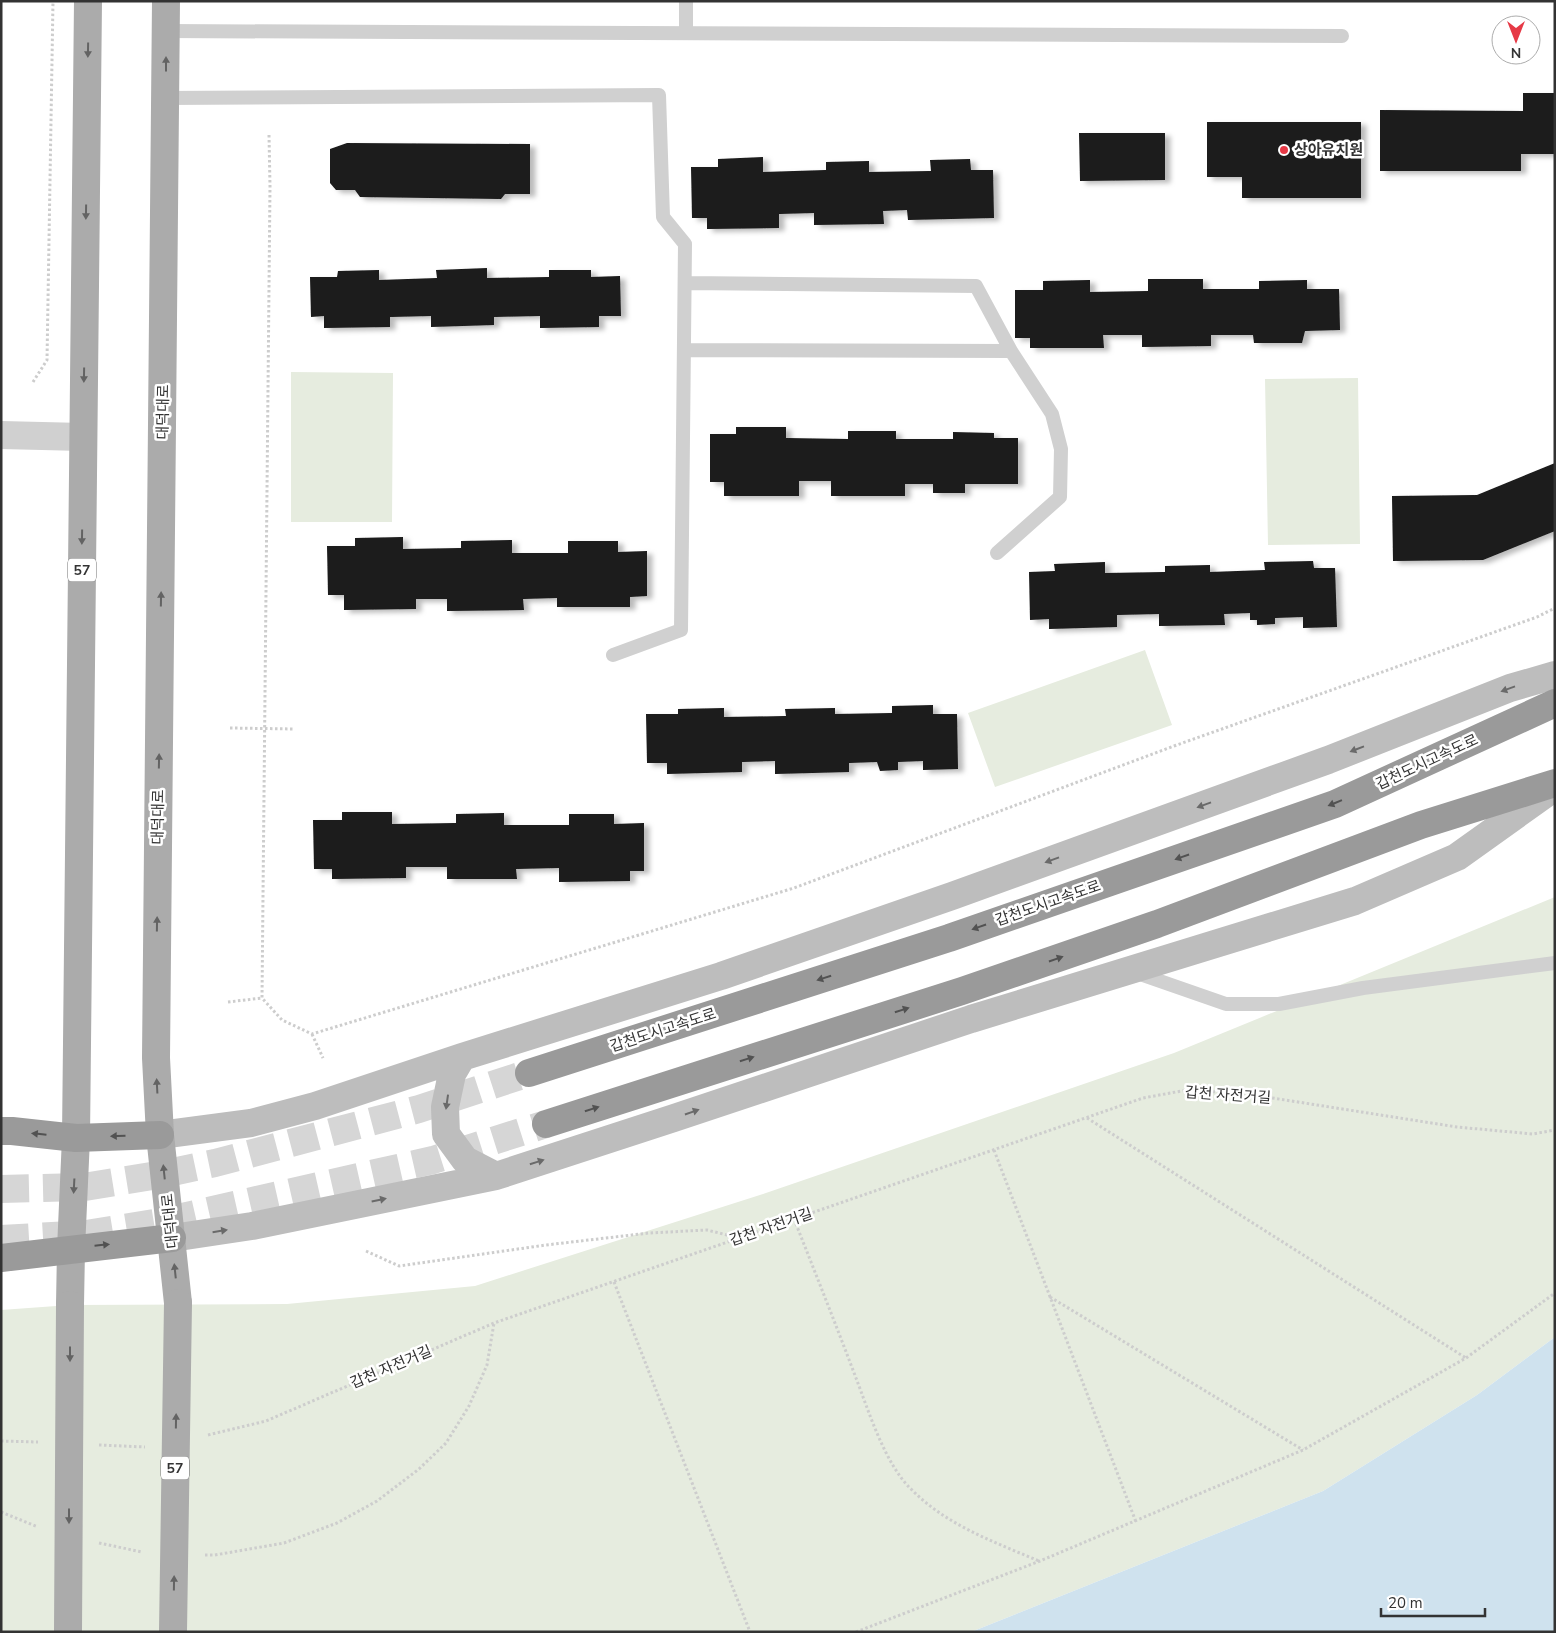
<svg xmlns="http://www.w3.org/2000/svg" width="1556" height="1633" font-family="'Nunito Sans','Noto Sans KR',sans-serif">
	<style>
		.green { fill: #e6ecdf }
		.water { fill: #cfe2ee }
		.building { fill: #1a1a1a; filter: url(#shadow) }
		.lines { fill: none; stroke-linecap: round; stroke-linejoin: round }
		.highway-tunnel { stroke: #d6d6d6; stroke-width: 28; stroke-dasharray: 28 14; stroke-linecap: butt }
		.path { stroke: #cdcdcd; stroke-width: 3; stroke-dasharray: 2.5 2.5; stroke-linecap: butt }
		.lane { stroke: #d0d0d0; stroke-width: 14 }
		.street { stroke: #d0d0d0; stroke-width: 28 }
		.secondary { stroke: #bdbdbd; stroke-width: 28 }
		.primary { stroke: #ababab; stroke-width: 28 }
		.highway { stroke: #9a9a9a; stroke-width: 28 }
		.primary-bridge { stroke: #ababab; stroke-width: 28 }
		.oneway { fill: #636363 }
		.oneway2 { fill: #6a6a6a }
		.oneway3 { fill: #525252 }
		.poi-dot { fill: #e63946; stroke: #fff; stroke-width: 2 }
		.labels { text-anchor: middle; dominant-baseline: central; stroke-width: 5; stroke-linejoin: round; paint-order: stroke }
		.shield { fill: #fff; stroke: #707070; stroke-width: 1 }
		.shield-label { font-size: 14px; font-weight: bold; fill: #333 }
		.poi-label { font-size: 15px; font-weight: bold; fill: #333; stroke: #fff; text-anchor: start }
		.street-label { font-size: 15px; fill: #333; stroke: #fff }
	</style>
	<defs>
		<filter id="shadow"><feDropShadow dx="5.5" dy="3" stdDeviation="2.5" flood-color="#0004"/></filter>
	</defs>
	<rect width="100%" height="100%" fill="#fff"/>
	<!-- green -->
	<path class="green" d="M291 372 393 373 392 522H291Z
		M1358 378 1360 544 1268 545 1265 379Z
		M1145 650 1172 725 995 787 968 713Z
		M1555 897V1337L1477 1395 1323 1491 971 1632H1V1310L70 1305 287 1304 475 1286 763 1194 1174 1053Z"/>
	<!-- water -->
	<path class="water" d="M1555 1337V1632H971L1323 1491 1477 1395Z"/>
	<!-- building -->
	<path class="building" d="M1523 93H1555V154H1521V171H1380V110L1523 111Z
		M1207 122H1361V198H1242V177H1207Z
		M1079 133H1165V180L1080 181Z
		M347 143 530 144V194H505L501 199 360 197 355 190H336L330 183V149Z
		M763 157V172L826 170V162L869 161V172L931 171 930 160 970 159 971 170H993L994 218 908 220 907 210 883 211 884 224 814 225V213L779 214V228L707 229V218H692L691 167H718V159Z
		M487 268V278L549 277V270H591V277L620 276 621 316H599V327L540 328V316L494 317V325L431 327V316L390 317V327L324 328V316L311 317 310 277H337L338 271 379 270V280L437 278 436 270Z
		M1148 279H1203V289H1259V281L1307 280V289H1339L1340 330 1305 331 1302 343H1254L1253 335H1211V346L1142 347V335H1103L1104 348H1030V338H1015V290H1043V281L1090 280V292L1148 291Z
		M736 427H786V438L848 439V431H896V439H953V432L994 433V438H1018V484H965V493H933V484H905V496H831V481H799V496H724V482H710V434H736Z
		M1555 463V531L1483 560 1393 561 1392 496 1477 495Z
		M403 537V549L461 548V541L512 540V553H568V541H618V552L647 551V596L630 597V607H557V598L523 599 524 610 447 611V599H416V609L344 610V595H328L327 546H355V538Z
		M1313 561 1314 568H1335L1337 627 1303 628V617L1275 618V624L1257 625V620H1250V613L1224 614 1225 625 1159 626V614L1117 615V627L1049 629V619L1030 620 1029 572 1055 571 1054 564 1105 562V573L1165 572V566L1210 565V572L1265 570 1264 562Z
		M933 705V714H957L958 769 923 770V761L898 762V770L880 771 877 762 849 763V772L775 774V761L742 762V772L667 774V763H647L646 714H678V709L724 708V717L786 716 785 709 835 708V714L892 713V706Z
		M342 812H392V824L456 823V814L504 813V825H569V814H614V824L644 823V871H630V881L559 882V868L516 869 517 879H447V867H406V878L332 879V869H314L313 820H342Z"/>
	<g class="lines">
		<!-- highway-tunnel -->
		<path class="highway-tunnel" d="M1 1189 84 1187 158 1175 215 1163 419 1109 529 1073
			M1 1239 86 1234 160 1222 433 1160 546 1124"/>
		<!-- path -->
		<path class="path" d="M269 135 270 186 262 998 282 1020 312 1034 794 888 1174 746 1537 617 1555 608
			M33 382 47 360 53 1
			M230 728 295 729
			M228 1002 262 998
			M312 1034 323 1058
			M1087 1118 1466 1358
			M994 1150 1136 1522
			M794 1219C815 1272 836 1325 856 1378 869 1412 885 1464 911 1489 946 1525 994 1542 1039 1561
			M366 1251 399 1266 546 1245 649 1233 707 1230 739 1238
			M614 1282 750 1632
			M1050 1297 1303 1450
			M208 1435 266 1421 494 1323 1143 1098 1187 1090 1247 1094 1457 1127 1533 1134 1555 1130
			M1 1441 38 1442
			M99 1445 145 1447
			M1 1512 38 1527
			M99 1543 142 1552
			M205 1555H215L284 1543 337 1523 377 1501 419 1469 446 1443 469 1406 487 1365 494 1323
			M856 1632 1040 1561 1303 1450 1466 1358 1555 1293"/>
		<!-- lane -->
		<path class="lane" d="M166 31 1342 36
			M686 33V1
			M165 98 659 95 663 217 685 244 681 630 613 655
			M684 350 1011 351 976 286 685 283
			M997 553 1060 497 1061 449 1052 414 1011 351
			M1134 972 1226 1004H1279L1363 988 1555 963"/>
		<!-- street -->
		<path class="street" d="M1 435 83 437"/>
		<!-- secondary -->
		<path class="secondary" d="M462 1057 452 1074 445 1107 446 1134 465 1160 496 1176
			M160 1135 251 1123 315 1106 462 1057 721 976 952 896 1328 760 1510 688 1555 675
			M172 1238 252 1226 496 1176 674 1118 971 1019 1355 901 1457 857 1555 787"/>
		<!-- primary -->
		<path class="primary" d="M166 1 156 1058 160 1135 178 1303
			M70 1305 71 1249 76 1138 88 1"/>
		<!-- highway -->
		<path class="highway" d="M529 1073 949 938 1335 804 1555 703
			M546 1124 962 991 1157 924 1421 825 1555 783
			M1 1131H12L76 1138 160 1135
			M1 1258 172 1238"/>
		<!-- primary-bridge -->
		<path class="primary-bridge" d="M68 1632 70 1305
			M173 1632 178 1303"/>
	</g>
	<!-- one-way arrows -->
	<defs><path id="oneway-solid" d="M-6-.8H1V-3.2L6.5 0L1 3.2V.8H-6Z" transform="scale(1.25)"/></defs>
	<g class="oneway">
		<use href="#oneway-solid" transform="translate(88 50) rotate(91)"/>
		<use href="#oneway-solid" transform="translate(166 64) rotate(-90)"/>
		<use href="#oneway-solid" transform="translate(86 212) rotate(91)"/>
		<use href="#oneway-solid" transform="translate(84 375) rotate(91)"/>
		<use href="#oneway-solid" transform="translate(82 537) rotate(91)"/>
		<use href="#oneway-solid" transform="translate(161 599) rotate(-89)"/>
		<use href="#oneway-solid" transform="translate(159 761) rotate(-89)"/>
		<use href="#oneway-solid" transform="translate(157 924) rotate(-89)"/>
		<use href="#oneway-solid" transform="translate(157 1086) rotate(-93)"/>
		<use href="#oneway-solid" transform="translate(164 1172) rotate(-96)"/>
		<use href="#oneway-solid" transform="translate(74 1186) rotate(93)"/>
		<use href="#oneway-solid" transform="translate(175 1271) rotate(-96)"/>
		<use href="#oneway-solid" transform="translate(70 1354) rotate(90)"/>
		<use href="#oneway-solid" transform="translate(176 1421) rotate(-89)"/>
		<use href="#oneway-solid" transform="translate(69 1516) rotate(90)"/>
		<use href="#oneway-solid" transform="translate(174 1583) rotate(-89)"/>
	</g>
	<g class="oneway2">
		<use href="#oneway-solid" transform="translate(1508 689) rotate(160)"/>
		<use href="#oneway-solid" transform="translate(1357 749) rotate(159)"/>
		<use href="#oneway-solid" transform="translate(1204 805) rotate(160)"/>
		<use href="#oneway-solid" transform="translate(1052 860) rotate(160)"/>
		<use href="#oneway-solid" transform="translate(447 1102) rotate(98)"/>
		<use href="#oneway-solid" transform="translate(692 1112) rotate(-19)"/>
		<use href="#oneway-solid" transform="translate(537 1162) rotate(-18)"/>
		<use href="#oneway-solid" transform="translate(379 1200) rotate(-12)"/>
		<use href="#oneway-solid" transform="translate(220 1231) rotate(-9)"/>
	</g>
	<g class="oneway3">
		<use href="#oneway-solid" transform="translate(1335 803) rotate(158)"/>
		<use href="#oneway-solid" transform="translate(1182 857) rotate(161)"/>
		<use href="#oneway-solid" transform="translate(979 927) rotate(161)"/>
		<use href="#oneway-solid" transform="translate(1056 959) rotate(-19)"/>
		<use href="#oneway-solid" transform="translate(824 978) rotate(162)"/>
		<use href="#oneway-solid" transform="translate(902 1010) rotate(-18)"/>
		<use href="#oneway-solid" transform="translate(747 1059) rotate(-18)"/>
		<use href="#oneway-solid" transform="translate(592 1109) rotate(-18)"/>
		<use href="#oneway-solid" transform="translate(39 1134) rotate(-174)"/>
		<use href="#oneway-solid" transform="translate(118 1136) rotate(178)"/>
		<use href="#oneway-solid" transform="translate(102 1245) rotate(-6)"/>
	</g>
	<!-- markers -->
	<circle class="poi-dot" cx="1284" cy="150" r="5"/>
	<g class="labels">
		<!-- shield labels -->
		<g class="shield">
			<rect x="68" y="558.5" width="28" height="23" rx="4"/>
			<rect x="161" y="1456.5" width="28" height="23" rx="4"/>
		</g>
		<g class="shield-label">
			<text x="82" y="570">57</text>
			<text x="175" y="1468">57</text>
		</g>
		<!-- poi labels -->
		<g class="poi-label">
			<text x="1294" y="150">상아유치원</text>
		</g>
		<!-- street labels -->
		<g class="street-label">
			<text transform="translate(163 412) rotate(-89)">대덕대로</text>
			<text transform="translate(1427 762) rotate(-25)">갑천도시고속도로</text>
			<text transform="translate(158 817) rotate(-89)">대덕대로</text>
			<text transform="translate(1048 903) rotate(-19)">갑천도시고속도로</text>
			<text transform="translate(663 1030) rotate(-18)">갑천도시고속도로</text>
			<text transform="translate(1228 1095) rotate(4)">갑천 자전거길</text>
			<text transform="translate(170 1221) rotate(-96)">대덕대로</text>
			<text transform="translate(771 1227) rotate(-19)">갑천 자전거길</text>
			<text transform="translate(391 1367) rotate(-23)">갑천 자전거길</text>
		</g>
	</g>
	<!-- border -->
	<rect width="1556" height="1633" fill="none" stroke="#333333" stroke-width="5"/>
	<!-- north arrow -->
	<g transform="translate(1516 40) rotate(180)"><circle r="24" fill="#ffffff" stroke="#adadad"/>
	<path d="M0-4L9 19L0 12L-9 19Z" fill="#e63946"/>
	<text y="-8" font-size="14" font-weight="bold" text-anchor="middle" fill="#333333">N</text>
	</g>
	<!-- scale -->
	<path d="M1381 1608v8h104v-8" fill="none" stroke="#333333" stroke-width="2.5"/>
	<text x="1388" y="1608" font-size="15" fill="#333333" stroke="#ffffff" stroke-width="4" paint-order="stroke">20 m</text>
</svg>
